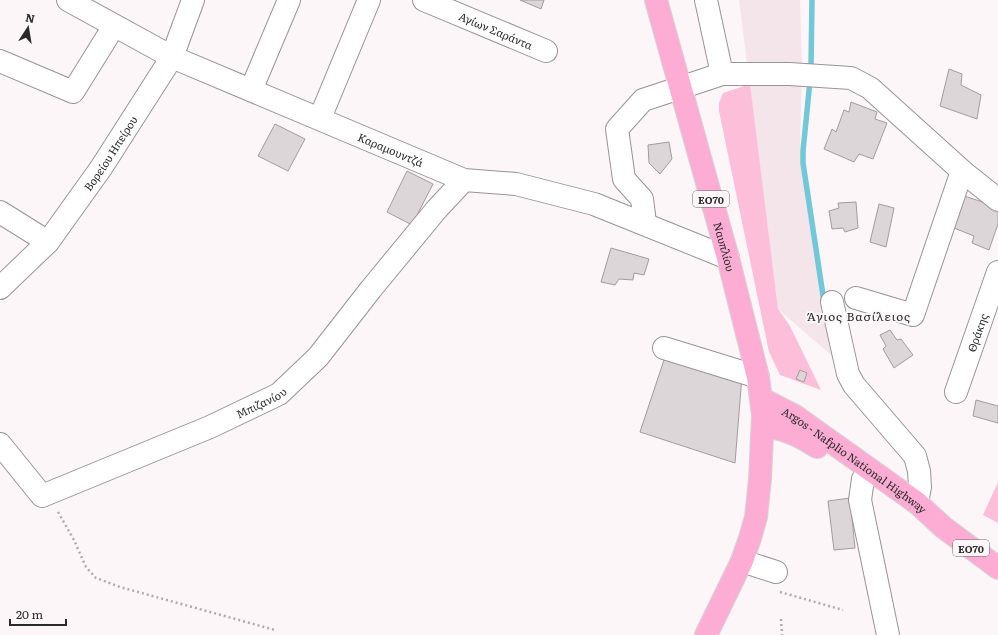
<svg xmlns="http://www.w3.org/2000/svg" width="998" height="635" font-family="Literata,serif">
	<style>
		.built { fill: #f3e5ea }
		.green { fill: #fcbed8 }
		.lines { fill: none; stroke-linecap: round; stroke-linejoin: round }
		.stream { stroke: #70c8d9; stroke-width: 5.5 }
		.building { fill: #dcd6d8; stroke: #a19c9e }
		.minor-casing { stroke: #999396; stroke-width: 24 }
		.major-casing { stroke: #d5d4d4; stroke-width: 24 }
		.path { stroke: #afaaad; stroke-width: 2.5; stroke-dasharray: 2 3; stroke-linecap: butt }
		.minor { stroke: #fff; stroke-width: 22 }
		.major { stroke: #fdadd4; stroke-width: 22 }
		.labels { text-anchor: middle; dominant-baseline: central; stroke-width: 4; stroke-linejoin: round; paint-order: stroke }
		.shield { fill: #fcf6f9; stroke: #6a6668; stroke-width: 1 }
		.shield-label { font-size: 10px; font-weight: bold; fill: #2b292a }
		.street-label { font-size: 11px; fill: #2b292a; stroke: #fcf6f9 }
		.neighbourhood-label { font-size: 12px; letter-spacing: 1px; fill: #2b292a; stroke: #fcf6f9 }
	</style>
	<rect width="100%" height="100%" fill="#fcf6f9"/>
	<!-- built -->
	<path class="built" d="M739 0H800L802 63 800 154 838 361 778 309Z"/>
	<!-- green -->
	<path class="green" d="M750 84 778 309 790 326 821 390 780 375 769 352 719 111V103L723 93Z
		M998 482V523L983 515Z"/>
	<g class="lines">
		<!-- stream -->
		<path class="stream" d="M811 68 812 0
			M810 81 803 151V163L824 302"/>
	</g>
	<!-- building -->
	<path class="building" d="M520 0H544L541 9Z
		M949 69 962 74 961 85 981 95 977 119 940 106Z
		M851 102 877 112 875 119 887 123 873 159 859 154 854 162 824 149 832 129 836 132 844 110 849 112Z
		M275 124 305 139 288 171 258 156Z
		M669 142 672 159 660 174 649 163 648 145Z
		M407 171 433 184 412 225 387 212Z
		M958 194 998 207V224L989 250 972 243 974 236 949 226Z
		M856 202 858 228 845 232 843 228 832 229 829 211 839 208 838 203Z
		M879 204 894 208 886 247 870 242Z
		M611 248 649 259 644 275 634 273 633 280 619 279 615 285 601 282Z
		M890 330 897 340 901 339 913 355 894 368 883 349 886 346 880 335Z
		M665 357 742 376 735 463 640 432Z
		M800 370 807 373 804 382 796 379Z
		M976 400 998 406V423L973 416Z
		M850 498 855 548 834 550 828 501Z"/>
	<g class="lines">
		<defs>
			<g id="minor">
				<path id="s1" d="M68 0 172 57 464 180 516 184 594 204 728 258"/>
				<path id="s2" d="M424 0 546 51"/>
				<path d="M706 0 722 74"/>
				<path d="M0 61 73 92 114 26"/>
				<path d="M251 90 289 0"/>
				<path d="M320 118 369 0"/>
				<path d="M0 212 48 242"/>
				<path d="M645 223 642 199 624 179 617 129 643 100 722 74H789L851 78 870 88 962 171 998 200"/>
				<path id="s3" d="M0 288 48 242 101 168 172 57 193 0"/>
				<path d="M856 298 913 315 962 171"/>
				<path d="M832 302 848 374 854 385 915 456 919 471 920 487 917 503"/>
				<path d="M664 348 758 377"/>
				<path id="s4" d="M956 392 998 272"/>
				<path id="s5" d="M0 444 42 496 210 427 279 394 318 357 371 289 436 210 464 180"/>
				<path d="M863 479 860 500 888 635"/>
				<path d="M742 561 776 572"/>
			</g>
			<g id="major">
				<path id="s6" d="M656 0 728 258 758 377 763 415 760 479 756 517 750 538 742 561 706 635"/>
				<path id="s7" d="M762 399 795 416 917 503 943 527 998 568"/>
				<path d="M763 426C784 428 800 436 817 447"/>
			</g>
		</defs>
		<!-- minor casing -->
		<use href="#minor" class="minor-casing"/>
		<!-- major casing -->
		<use href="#major" class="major-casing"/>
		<!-- path -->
		<path class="path" d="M58 512 74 540 86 567 96 578 120 587 275 630
			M780 592 843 610
			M781 619 782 635"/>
		<!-- minor -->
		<use href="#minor" class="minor"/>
		<!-- major -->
		<use href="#major" class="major"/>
	</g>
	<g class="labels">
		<!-- shield labels -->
		<g class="shield">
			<rect x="693" y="191" width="36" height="16" rx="3"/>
			<rect x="953" y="540" width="36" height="16" rx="3"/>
		</g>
		<g class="shield-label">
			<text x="711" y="199">ΕΟ70</text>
			<text x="971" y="548">ΕΟ70</text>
		</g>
		<!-- street labels -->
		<g class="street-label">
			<text stroke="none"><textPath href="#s2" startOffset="78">Αγίων Σαράντα</textPath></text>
			<text stroke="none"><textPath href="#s1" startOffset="356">Καραμουντζά</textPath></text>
			<text stroke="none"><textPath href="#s3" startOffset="175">Βορείου Ηπείρου</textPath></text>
			<text stroke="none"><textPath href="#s6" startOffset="256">Ναυπλίου</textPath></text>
			<text stroke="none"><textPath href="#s4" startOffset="63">Θράκης</textPath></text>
			<text stroke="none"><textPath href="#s5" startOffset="305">Μπιζανίου</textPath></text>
			<text stroke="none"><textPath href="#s7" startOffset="111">Argos - Nafplio National Highway</textPath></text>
		</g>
		<!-- neighbourhood labels -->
		<g class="neighbourhood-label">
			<text x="859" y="316">Άγιος Βασίλειος</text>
		</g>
	</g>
	<!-- north arrow -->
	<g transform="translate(28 28) rotate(12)" stroke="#fcf6f9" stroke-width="3" paint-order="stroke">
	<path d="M0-3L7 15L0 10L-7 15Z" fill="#2b292a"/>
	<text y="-6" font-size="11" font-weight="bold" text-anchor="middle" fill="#2b292a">N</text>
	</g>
	<!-- scale -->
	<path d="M10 619v6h56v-6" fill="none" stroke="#2b292a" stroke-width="2"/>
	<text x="16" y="619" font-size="12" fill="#2b292a" stroke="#fcf6f9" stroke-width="3" paint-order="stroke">20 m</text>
</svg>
